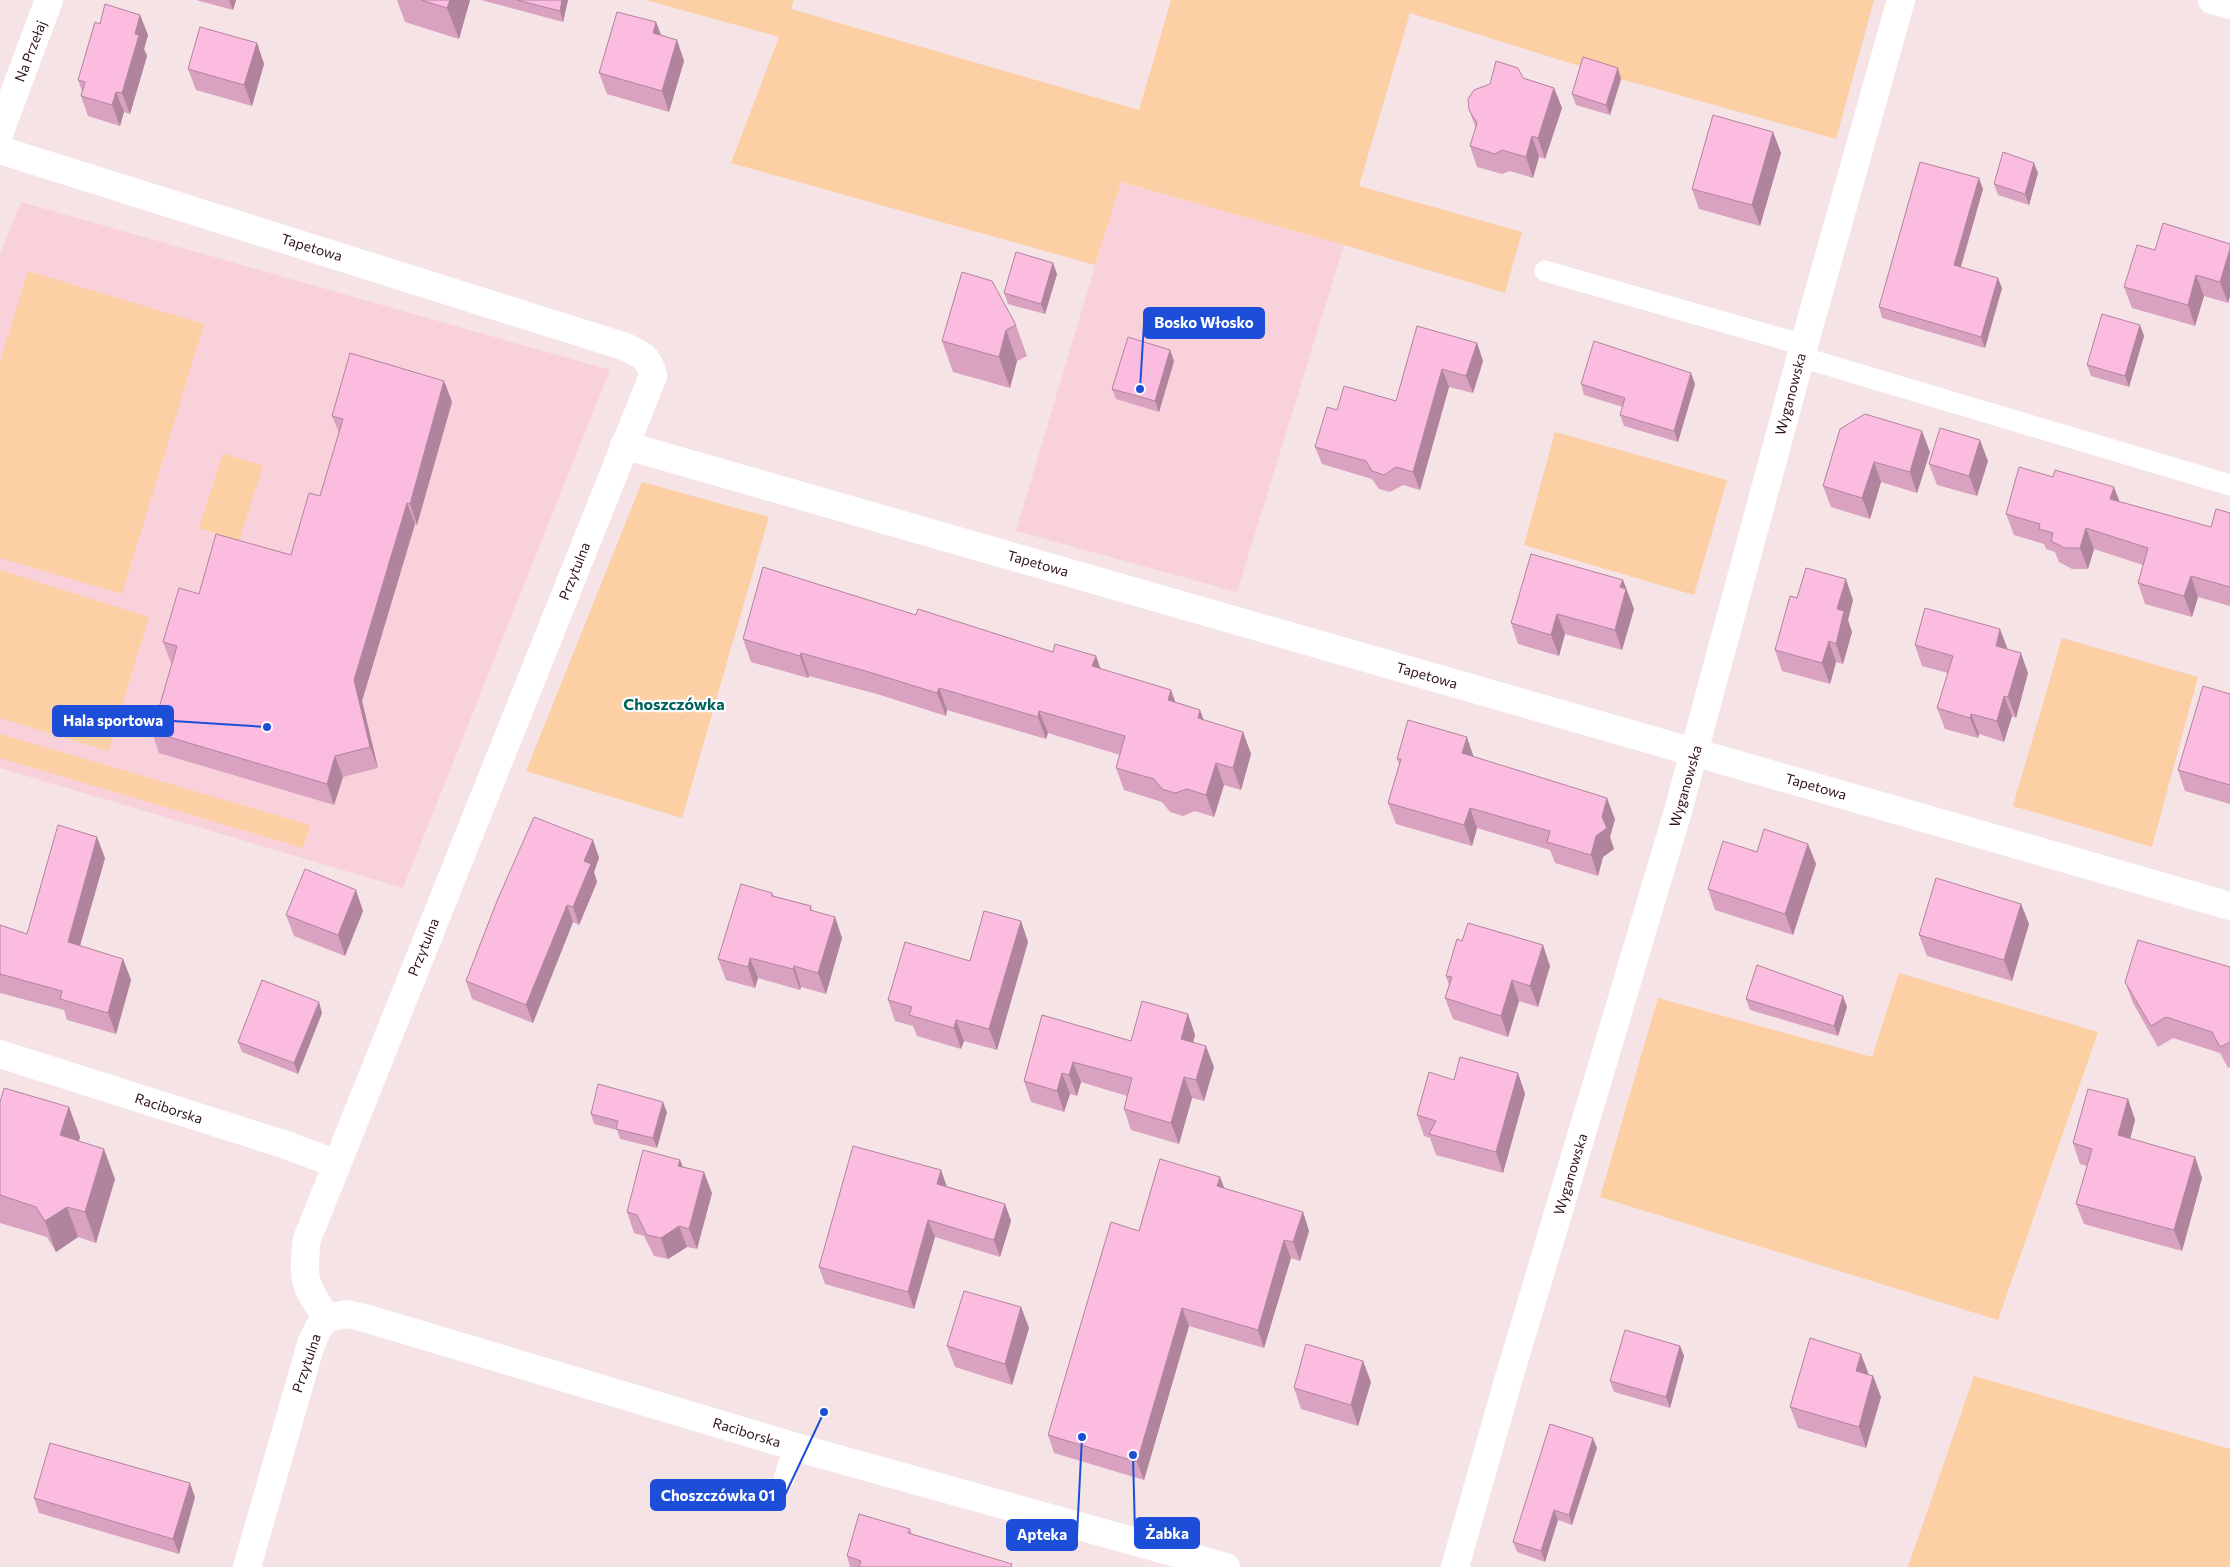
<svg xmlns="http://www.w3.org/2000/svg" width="2230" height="1567" font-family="Commissioner,sans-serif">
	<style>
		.built { fill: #f9d1da }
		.green { fill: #fdcfa4 }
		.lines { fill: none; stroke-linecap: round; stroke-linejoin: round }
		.lane { stroke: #fff; stroke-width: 21 }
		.street { stroke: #fff; stroke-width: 28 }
		.wall { fill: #d9a2c1 }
		.shaded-wall { fill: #b0849d }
		.building { fill: #fcbce0; stroke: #b0849d }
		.labels { text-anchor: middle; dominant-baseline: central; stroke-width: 4.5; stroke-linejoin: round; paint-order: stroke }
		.street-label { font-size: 14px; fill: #2f1119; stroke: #fff }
		.quarter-label { font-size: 16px; font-weight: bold; fill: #00635a; stroke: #fff }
		.leader { fill: none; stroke: #1d4ed8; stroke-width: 2 }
		.callout-dot { fill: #1d4ed8; stroke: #fff; stroke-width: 2 }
		.callout { fill: #1d4ed8; stroke: #1d4ed8; stroke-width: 2 }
		.callout-label { font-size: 15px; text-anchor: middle; font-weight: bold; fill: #fff }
	</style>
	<rect width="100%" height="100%" fill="#f5e3e6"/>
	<!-- built -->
	<path class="built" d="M1120 182 1344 245 1237 592 1016 531Z
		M21 202 610 370 403 888 0 768V255Z"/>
	<!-- green -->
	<path class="green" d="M646 0H794L791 9 1139 110 1171 0H1874L1836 139 1621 79 1410 13 1359 186 1522 232 1505 293 1344 245 1121 182 1095 265 731 163 779 37Z
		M28 271 204 324 122 594 0 558V362Z
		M1555 432 1727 480 1694 595 1524 545Z
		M223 453 263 466 239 541 199 528Z
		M642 482 769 517 682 818 526 771Z
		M0 570 149 617 108 751 0 718Z
		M2062 638 2198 677 2152 847 2013 806Z
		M0 734 310 825 303 848 0 758Z
		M1899 973 2098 1032 1998 1320 1600 1197 1658 998 1872 1057Z
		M1974 1376 2230 1449V1567H1908Z"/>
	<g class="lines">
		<!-- lane -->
		<path class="lane" d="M1545 271 1804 345
			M1801 357 2230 485
			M784 1479 794 1446"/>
		<!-- street -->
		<path class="street" d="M2212 0 2230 5
			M0 131 49 0
			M0 150 623 346C639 353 650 357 653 376L307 1239C302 1279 304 1285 327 1318
			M624 445 2230 906
			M0 1054 283 1144 337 1164
			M327 1318 347 1314 368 1319 813 1452 1226 1567
			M247 1567 311 1344 319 1327 327 1318
			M1455 1567 1508 1381 1678 811 1804 345 1901 0"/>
	</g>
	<!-- wall -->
	<path class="wall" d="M196 0H236L233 10Z
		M397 0H470L459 39 405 22Z
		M481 0H568L563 22Z
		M140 15 148 35 144 49 147 56 130 114 124 112 120 126 88 116 81 96 82 91 78 80 100 24Z
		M656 22 661 35 677 40 684 61 669 112 607 94 599 73Z
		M257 43 264 64 252 106 196 90 188 69Z
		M1523 78 1554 88 1562 108 1545 159 1539 157 1533 178 1510 171 1502 174 1477 167 1470 146 1476 128 1469 110Z
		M1621 79 1610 115 1576 105 1572 94Z
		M1773 132 1781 153 1760 226 1699 209 1692 189Z
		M2038 173 2029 205 1998 195 1994 184Z
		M1983 189 1961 267 2002 288 1985 348 1882 318 1879 307Z
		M2230 244V296L2228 303 2204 296 2195 326 2132 308 2124 287Z
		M1057 274 1045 314 1008 304 1004 293Z
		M1016 325 1027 356 1017 361 1010 388 953 372 942 341Z
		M2140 325 2144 336 2129 387 2091 376 2087 365Z
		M1477 343 1483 361 1473 393 1449 387 1420 490 1403 485 1390 492 1379 489 1372 479 1322 464 1315 447 1337 410 1396 401Z
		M1170 350 1174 361 1159 412 1116 399 1112 389Z
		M444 381 452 402 417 525 415 524 362 701 378 768 343 777 334 805 159 753 152 732 172 663H171L163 642 199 594 291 555 320 496 339 433 332 416Z
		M1581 384H1695L1678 442 1624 426 1620 415 1623 407 1584 395Z
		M1840 429 1930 452 1917 493 1881 482 1870 519 1831 507 1823 486Z
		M1988 461 1977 496 1937 485 1929 464Z
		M2119 502 2211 527 2230 513V606L2198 597 2192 617 2145 604 2138 583 2143 565 2094 549 2088 569H2072L2059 562 2055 552 2046 549 2044 544 2014 535 2006 514Z
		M1623 580 1634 609 1622 650 1565 634 1559 656 1518 644 1511 623Z
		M1797 598 1853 600 1848 620 1852 632 1843 664 1836 662 1830 684 1782 671 1775 650Z
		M916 615 1053 652 1096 656 1100 669 1176 702 1200 710 1203 720 1243 732 1251 754 1241 790 1224 785 1214 817 1195 811 1183 816 1170 812 1162 802 1124 790 1116 768 1120 755 1048 733 1046 739 947 710 946 716 877 694 809 676 808 678 751 662 743 639Z
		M1915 645 2007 649 2028 673 2016 718 2012 716 2004 742 1979 734 1978 738 1945 729 1937 708 1948 673 1922 666Z
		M2230 694V804L2185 791 2178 770Z
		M1474 757 1615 819 1610 837 1614 849 1603 857 1598 876 1555 863 1550 850 1477 828 1472 846 1396 824 1388 803 1399 764 1397 759Z
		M593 840 599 858 594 872 597 882 579 925 573 922 533 1023 472 999 466 981Z
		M1808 844 1816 864 1793 935 1715 910 1708 889 1757 852Z
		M105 858 80 946 123 959 131 980 116 1034 67 1020 64 1010 0 993V925L27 934Z
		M772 893 774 896 811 906 812 911 835 917 842 938 826 994 801 987 800 990 758 978 755 988 726 980 718 959Z
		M2021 904 2029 924 2012 981 1927 956 1919 935Z
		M363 911 345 956 294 936 286 915Z
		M1021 921 1028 942 997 1050 964 1041 961 1049 917 1036 913 1026 895 1021 888 1000 970 961Z
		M1550 966 1538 1007 1519 1001 1508 1037 1453 1019 1445 998 1449 985 1446 976Z
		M2230 967V1067L2228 1068 2220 1053 2173 1038 2158 1047 2133 1003 2125 982Z
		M1746 999 1847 1007 1838 1036 1750 1010Z
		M322 1013 298 1074 242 1052 238 1042Z
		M1188 1014 1195 1035 1193 1043 1214 1067 1204 1101 1192 1098 1179 1144 1131 1130 1124 1109 1127 1096 1081 1082 1077 1096 1070 1094 1064 1112 1031 1102 1024 1081 1042 1015 1131 1041Z
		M1518 1073 1525 1094 1503 1173 1436 1155 1430 1138 1424 1136 1417 1115 1454 1080Z
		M2128 1099 2135 1120 2130 1138 2195 1157 2202 1178 2182 1251 2084 1224 2076 1204 2087 1166 2080 1164 2073 1143Z
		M0 1102 69 1107 80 1137 79 1141 115 1179 96 1243 78 1237 56 1252 47 1237 0 1223Z
		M667 1112 657 1148 620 1139 617 1130 594 1124 591 1114Z
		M680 1160 683 1167 712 1193 697 1249 687 1247 668 1259 654 1256 644 1236 634 1233 627 1212Z
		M941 1170 946 1186 1005 1204 1011 1221 1000 1257 935 1237 914 1309 825 1284 819 1267Z
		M1220 1177 1224 1189 1303 1212 1309 1231 1300 1261 1291 1258 1264 1348 1189 1326 1144 1480 1054 1453 1048 1435 1139 1231Z
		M1021 1307 1029 1328 1012 1385 955 1367 947 1346Z
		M1680 1346 1684 1356 1670 1408 1614 1392 1610 1381Z
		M1869 1375 1873 1376 1881 1397 1866 1448 1798 1428 1790 1407Z
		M1371 1382 1358 1426 1301 1409 1294 1388Z
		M1597 1448 1572 1525 1558 1520 1545 1562 1517 1552 1513 1542Z
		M195 1497 179 1554 39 1513 34 1498Z
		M910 1529 912 1534 1013 1567H850L847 1556Z"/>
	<!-- shaded-wall -->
	<path class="shaded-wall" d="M229 0H236L233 10Z
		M450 0H470L459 39 447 8Z
		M562 0H568L563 22 560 11Z
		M140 15 148 35 144 49 147 56 130 114 122 93 135 34Z
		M656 22 664 43 653 33Z
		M677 40 684 61 669 112 662 91Z
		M257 43 264 64 252 106 244 85Z
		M1618 68 1621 79 1610 115 1606 105Z
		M1554 88 1562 108 1545 159 1538 138Z
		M116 92 124 112 120 126 112 105Z
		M1773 132 1781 153 1760 226 1752 205Z
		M1532 136 1539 157 1533 178 1526 157Z
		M2034 163 2038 173 2029 205 2025 194Z
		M1979 178 1983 189 1958 276 1954 265Z
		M2230 249V296L2228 303 2220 282Z
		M1053 263 1057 274 1045 314 1041 304Z
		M2196 275 2204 296 2195 326 2188 305Z
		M1998 278 2002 288 1985 348 1981 337Z
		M2140 325 2144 336 2129 387 2125 376Z
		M1006 330 1017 361 1010 388 999 357Z
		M1477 343 1483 361 1473 393 1466 376Z
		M1170 350 1174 361 1159 412 1155 401Z
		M1442 369 1449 387 1420 490 1413 472Z
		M1691 373 1695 384 1678 442 1674 431Z
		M444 381 452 402 417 525 410 504Z
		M1922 431 1930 452 1917 493 1910 472Z
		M1980 440 1988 461 1977 496 1969 476Z
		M1874 462 1881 482 1870 519 1862 498Z
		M2114 487 2122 508 2110 499Z
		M407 503 415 524 362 701 378 768 370 747 354 680Z
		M2086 528 2094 549 2088 569 2080 548Z
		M2191 576 2198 597 2192 617 2184 596Z
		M1846 579 1853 600 1848 620 1852 632 1843 664 1836 644 1837 609Z
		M1623 580 1634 609 1622 650 1615 630 1620 587Z
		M1557 614 1565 634 1559 656 1551 635Z
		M2000 629 2008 650 1996 646Z
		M1829 641 1836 662 1830 684 1822 663Z
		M801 653 809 676 808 678 800 656Z
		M2021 653 2028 673 2016 718 2008 697Z
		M1096 656 1104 678 1092 666Z
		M939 688 947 710 946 716 937 693Z
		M1171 690 1179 712 1168 700Z
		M2004 696 2012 716 2004 742 1997 721Z
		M1200 710 1208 732 1198 718Z
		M1039 711 1048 733 1046 739 1038 717Z
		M1971 714 1979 734 1978 738 1970 718Z
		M1243 732 1251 754 1241 790 1233 768Z
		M1467 737 1474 758 1462 753Z
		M335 756 343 777 334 805 327 784Z
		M1216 763 1224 785 1214 817 1206 795Z
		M1607 798 1615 819 1610 837 1614 849 1603 857 1598 876 1591 855Z
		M1470 808 1477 828 1472 846 1464 825Z
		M97 837 105 858 75 963 68 942Z
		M593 840 599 858 594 872 597 882 579 925 573 907 584 861Z
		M1808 844 1816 864 1793 935 1785 914Z
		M356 890 363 911 345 956 338 935Z
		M2021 904 2029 924 2012 981 2004 960Z
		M567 905 573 922 533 1023 526 1005Z
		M835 917 842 938 826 994 818 973Z
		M1021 921 1028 942 997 1050 989 1029Z
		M1543 945 1550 966 1538 1007 1530 986Z
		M750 958 758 978 755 988 748 967Z
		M123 959 131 980 116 1034 108 1013Z
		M794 966 801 987 800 990 793 969Z
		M1512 980 1519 1001 1508 1037 1501 1016Z
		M1843 996 1847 1007 1838 1036 1834 1026Z
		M319 1002 322 1013 298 1074 294 1063Z
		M1188 1014 1195 1035 1188 1060 1181 1039Z
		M956 1020 964 1041 961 1049 954 1028Z
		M1206 1046 1214 1067 1204 1101 1196 1080Z
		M1073 1062 1081 1082 1077 1096 1069 1075Z
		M1062 1073 1070 1094 1064 1112 1057 1091Z
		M1518 1073 1525 1094 1503 1173 1496 1152Z
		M1184 1077 1192 1098 1179 1144 1171 1123Z
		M2128 1099 2135 1120 2126 1155 2118 1135Z
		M663 1102 667 1112 657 1148 653 1138Z
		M69 1107 80 1137 71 1166 60 1135Z
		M104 1149 115 1179 96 1243 85 1212Z
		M2195 1157 2202 1178 2182 1251 2174 1230Z
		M680 1160 688 1181 678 1166Z
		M941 1170 947 1187 937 1184Z
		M704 1172 712 1193 697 1249 689 1229Z
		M1220 1177 1227 1195 1217 1186Z
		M1005 1204 1011 1221 1000 1257 994 1240Z
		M67 1207 78 1237 56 1252 45 1221Z
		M1303 1212 1309 1231 1300 1261 1293 1242Z
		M928 1220 935 1237 914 1309 908 1292Z
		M679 1226 687 1247 668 1259 661 1238Z
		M1284 1240 1291 1258 1264 1348 1258 1330Z
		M1021 1307 1029 1328 1012 1385 1005 1364Z
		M1182 1308 1189 1326 1144 1480 1137 1462Z
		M1680 1346 1684 1356 1670 1408 1666 1397Z
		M1861 1354 1869 1375 1864 1392 1856 1371Z
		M1363 1361 1371 1382 1358 1426 1351 1405Z
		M1873 1376 1881 1397 1866 1448 1859 1427Z
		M1593 1438 1597 1448 1572 1525 1569 1515Z
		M190 1483 195 1497 179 1554 173 1539Z
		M1554 1510 1558 1520 1545 1562 1541 1551Z"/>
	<!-- building -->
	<path class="building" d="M421 0H450L447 8Z
		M517 0H562L560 11Z
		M105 4 140 15 135 34 139 35 122 93 116 92 112 105 81 96 85 82 78 80 95 22 100 24Z
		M617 12 656 22 653 33 677 40 662 91 599 73Z
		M200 27 257 43 244 85 188 69Z
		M1583 57 1618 68 1606 105 1572 94Z
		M1496 61 1518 68 1523 78 1554 88 1538 138 1532 136 1526 157 1502 150 1495 154 1470 146 1477 123 1469 110 1468 99 1474 90 1490 84Z
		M1713 115 1773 132 1752 205 1692 189Z
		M2003 152 2034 163 2025 194 1994 184Z
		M1920 162 1979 178 1954 265 1998 278 1981 337 1879 307Z
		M2163 223 2230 244V249L2220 282 2196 275 2188 305 2124 287 2137 245 2155 250Z
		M1016 252 1053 263 1041 304 1004 293Z
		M962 272 992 281 1016 325 1006 330 999 357 942 341Z
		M2102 314 2140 325 2125 376 2087 365Z
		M1417 326 1477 343 1466 376 1442 369 1413 472 1396 467 1384 475 1372 471 1366 461 1315 447 1327 407 1337 410 1344 386 1396 401Z
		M1128 337 1170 350 1155 401 1112 389Z
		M1594 341 1691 373 1674 431 1620 415 1625 398 1581 384Z
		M350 353 444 381 410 504 407 503 354 680 370 747 335 756 327 784 152 732 177 646 163 642 179 588 199 594 216 534 291 555 309 493 320 496 343 419 332 416Z
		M1865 414 1922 431 1910 472 1874 462 1862 498 1823 486 1840 429Z
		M1940 428 1980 440 1969 476 1929 464Z
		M2019 467 2053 477 2055 470 2114 487 2110 499 2211 527 2216 509 2230 513V587L2191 576 2184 596 2138 583 2148 548 2086 528 2080 548H2065L2051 541 2053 533 2039 529 2040 524 2006 514Z
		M1531 554 1623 580 1620 587 1626 589 1615 630 1557 614 1551 635 1511 623Z
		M763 567 916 615 918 609 1053 652 1055 644 1096 656 1092 666 1171 690 1168 700 1200 710 1198 718 1243 732 1233 768 1216 763 1206 795 1187 789 1175 793 1162 789 1154 779 1116 768 1125 736 1039 711 1038 717 939 688 937 693 869 672 801 653 800 656 743 639Z
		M1806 568 1846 579 1837 609 1844 611 1836 644 1829 641 1822 663 1775 650 1790 596 1797 598Z
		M1925 608 2000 629 1996 646 2021 653 2008 697 2004 696 1997 721 1971 714 1970 718 1937 708 1953 656 1915 645Z
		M2203 686 2230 694V785L2178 770Z
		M1408 720 1467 737 1462 753 1607 798 1602 817 1607 828 1596 836 1591 855 1547 842 1550 831 1470 808 1464 825 1388 803 1401 759H1397Z
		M534 817 593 840 584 861 591 864 573 907 567 905 526 1005 466 981 497 901Z
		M58 825 97 837 68 942 123 959 108 1013 60 999 62 991 0 974V925L27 934Z
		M1764 829 1808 844 1785 914 1708 889 1723 841 1757 852Z
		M305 869 356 890 338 935 286 915Z
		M1936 878 2021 904 2004 960 1919 935Z
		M741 884 772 893V896L811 906 810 910 835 917 818 973 794 966 793 969 750 958 748 967 718 959Z
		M984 911 1021 921 989 1029 956 1020 954 1028 909 1015 912 1007 888 1000 905 942 970 961Z
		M1468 923 1543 945 1530 986 1512 980 1501 1016 1445 998 1452 977 1446 976 1457 939 1462 941Z
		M2138 940 2230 967V1042L2220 1047 2212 1032 2166 1017 2151 1026 2125 982Z
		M1757 965 1843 996 1834 1026 1746 999Z
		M262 980 319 1002 294 1063 238 1042Z
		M1142 1001 1188 1014 1181 1039 1206 1046 1196 1080 1184 1077 1171 1123 1124 1109 1132 1078 1073 1062 1069 1075 1062 1073 1057 1091 1024 1081 1042 1015 1131 1041Z
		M1460 1057 1518 1073 1496 1152 1429 1134 1436 1121 1417 1115 1429 1072 1454 1080Z
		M598 1084 663 1102 653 1138 616 1129 618 1121 591 1114Z
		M4 1088 69 1107 60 1135 104 1149 85 1212 67 1207 45 1221 36 1207 0 1195V1102Z
		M2088 1089 2128 1099 2118 1135 2195 1157 2174 1230 2076 1204 2092 1149 2073 1143Z
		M853 1146 941 1170 937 1184 1005 1204 994 1240 928 1220 908 1292 819 1267Z
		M643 1150 680 1160 678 1166 704 1172 689 1229 679 1226 661 1238 647 1235 637 1215 627 1212Z
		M1160 1159 1220 1177 1217 1186 1303 1212 1293 1242 1284 1240 1258 1330 1182 1308 1137 1462 1048 1435 1111 1222 1139 1231Z
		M964 1291 1021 1307 1005 1364 947 1346Z
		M1625 1330 1680 1346 1666 1397 1610 1381Z
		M1810 1338 1861 1354 1856 1371 1873 1376 1859 1427 1790 1407Z
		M1306 1344 1363 1361 1351 1405 1294 1388Z
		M1550 1424 1593 1438 1569 1515 1554 1510 1541 1551 1513 1542Z
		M50 1443 190 1483 173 1539 34 1498Z
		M859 1514 910 1529 908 1533 1012 1564 1011 1567H859L861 1561 847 1556Z"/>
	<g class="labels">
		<!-- street labels -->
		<g class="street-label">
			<text transform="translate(30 51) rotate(-69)">Na Przełaj</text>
			<text transform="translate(312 247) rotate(17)">Tapetowa</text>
			<text transform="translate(1790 394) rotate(-75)">Wyganowska</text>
			<text transform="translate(1038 563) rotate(16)">Tapetowa</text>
			<text transform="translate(574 571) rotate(-68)">Przytulna</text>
			<text transform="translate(1427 675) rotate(16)">Tapetowa</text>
			<text transform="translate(1685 786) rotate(-74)">Wyganowska</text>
			<text transform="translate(1816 786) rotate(16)">Tapetowa</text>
			<text transform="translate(423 947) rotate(-68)">Przytulna</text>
			<text transform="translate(169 1108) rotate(18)">Raciborska</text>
			<text transform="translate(1570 1174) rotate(-73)">Wyganowska</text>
			<text transform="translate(306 1363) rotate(-71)">Przytulna</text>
			<text transform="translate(747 1432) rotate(17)">Raciborska</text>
		</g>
		<!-- quarter labels -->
		<g class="quarter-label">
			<text x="674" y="703">Choszczówka</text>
		</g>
	</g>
	<!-- callouts -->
	<path class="leader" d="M1140 389L1144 323M267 727L173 721M824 1412L785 1495M1133 1455L1135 1533M1082 1437L1077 1535"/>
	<g class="callout-dot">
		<circle cx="1140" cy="389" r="5"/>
		<circle cx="267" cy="727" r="5"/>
		<circle cx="824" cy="1412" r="5"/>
		<circle cx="1133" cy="1455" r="5"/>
		<circle cx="1082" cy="1437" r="5"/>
	</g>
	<g class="callout">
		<rect x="1144" y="308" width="120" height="30" rx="5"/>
		<rect x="53" y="706" width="120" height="30" rx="5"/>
		<rect x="651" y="1480" width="134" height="30" rx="5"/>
		<rect x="1135" y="1518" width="64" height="30" rx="5"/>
		<rect x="1007" y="1520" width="70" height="30" rx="5"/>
	</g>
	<g class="callout-label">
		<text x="1204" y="328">Bosko Włosko</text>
		<text x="113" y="726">Hala sportowa</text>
		<text x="718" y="1501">Choszczówka 01</text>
		<text x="1167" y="1539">Żabka</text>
		<text x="1042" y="1540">Apteka</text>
	</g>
</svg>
